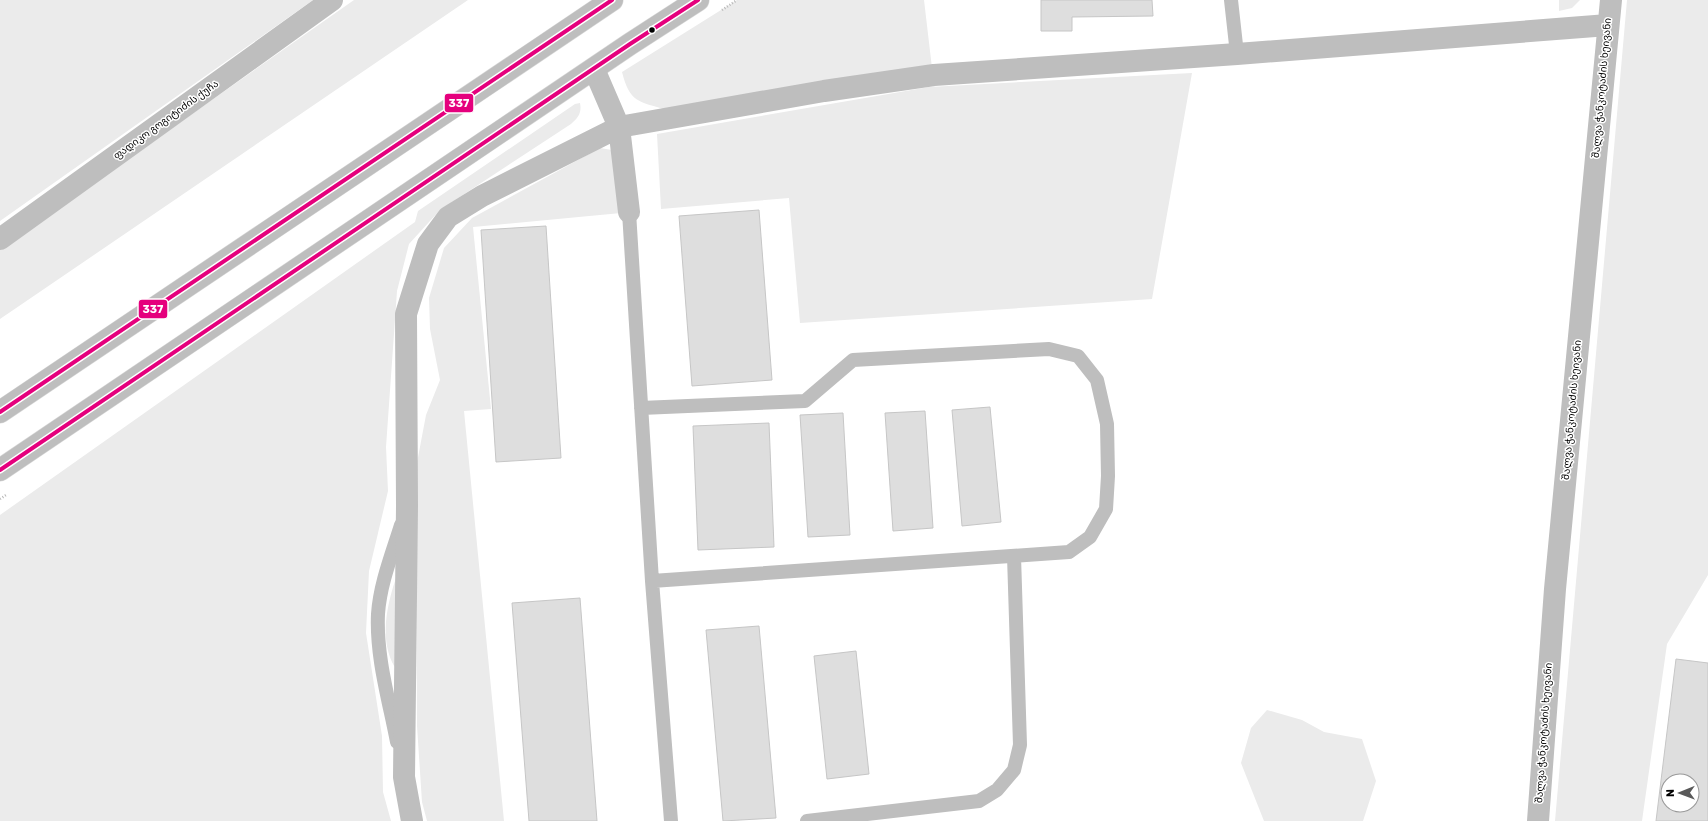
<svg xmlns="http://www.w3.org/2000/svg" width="1708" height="821" font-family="Rubik,'Noto Sans Georgian',sans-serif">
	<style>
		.green { fill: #ebebeb }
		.building { fill: #dedede; stroke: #c6c6c6; fill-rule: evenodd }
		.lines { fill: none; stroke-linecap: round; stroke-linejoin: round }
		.primary-casing { stroke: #dbdbdb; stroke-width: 23 }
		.path { stroke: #b9b9b9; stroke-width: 2.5; stroke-dasharray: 1 2; stroke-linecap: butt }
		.service { stroke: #bebebe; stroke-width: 14 }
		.minor { stroke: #bebebe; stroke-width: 22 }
		.primary { stroke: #bebebe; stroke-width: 22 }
		.bus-1-casing { stroke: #fff; stroke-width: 7 }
		.bus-1 { stroke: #e5007d; stroke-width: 4 }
		.bus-dot { fill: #000; stroke: #fff; stroke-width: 1.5 }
		.labels { text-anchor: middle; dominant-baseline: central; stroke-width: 3; stroke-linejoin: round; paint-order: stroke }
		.street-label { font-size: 10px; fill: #000; stroke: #fff }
		.line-badge { stroke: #fff; stroke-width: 1.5 }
		.badge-label { font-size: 11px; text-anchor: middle; font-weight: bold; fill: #fff }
	</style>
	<rect width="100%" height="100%" fill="#fff"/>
	<!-- green -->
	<path class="green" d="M0 0H313L0 221Z
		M354 0H468L0 319V249Z
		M737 0H924L932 68 667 110C638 101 630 103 622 72Z
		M1559 0H1580L1572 8 1559 11Z
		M1627 0H1708V575L1667 644 1642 821H1555Z
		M1192 73 1152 299 800 323 789 198 661 209 657 134 929 87Z
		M580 103C582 113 578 118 571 124L440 210 409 244 397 291 386 447 388 491 369 571 366 633 382 736 383 792 391 821H0V515L415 222 418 211 575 104Z
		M600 148 612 150 621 213 473 227 491 409 464 411 504 821H427L422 802 417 726 416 468 426 415 440 380 430 329 429 298 444 248 472 218Z
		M401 564 398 672C375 641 389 596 401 564Z
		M1267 710 1302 720 1324 732 1362 739 1376 781 1363 821H1264L1241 763 1251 728Z"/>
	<!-- building -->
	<path class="building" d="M1041 0H1152L1153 16 1072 17V31H1041Z
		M759 210 772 380 692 386 679 216Z
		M546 226 561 458 496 462 481 230Z
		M990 407 1001 522 962 526 952 410Z
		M925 411 933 528 893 531 885 413Z
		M843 413 850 535 808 537 800 415Z
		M769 423 774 547 698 550 693 426Z
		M580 598 597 821H529L512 603Z
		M759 626 776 818 723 821 706 630Z
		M856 651 869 774 827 779 814 656Z
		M1676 659 1708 663V821H1656ZM1668 781H1692V805H1668Z"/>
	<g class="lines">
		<defs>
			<path id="primary" d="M0 412 612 0
				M0 470 630 44 698 0"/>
		</defs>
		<!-- primary casing -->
		<use href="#primary" class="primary-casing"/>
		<!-- path -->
		<path class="path" d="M722 10 737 0
			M0 499 6 495"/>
		<!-- service -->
		<path class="service" d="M1231 0 1237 54
			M629 212 652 581 671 821
			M641 408 805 401 853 360 1049 349 1078 356 1097 380 1107 424 1108 476 1106 509 1090 537 1069 552 652 581
			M397 742C389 700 376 657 378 614 380 584 392 554 401 525
			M807 821 979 801 997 790 1014 770 1020 745 1014 556"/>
		<!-- minor -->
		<path class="minor" d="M594 69 619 127 629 212
			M0 239 332 0
			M412 821 404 777 407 506 406 314 428 244 448 217 482 196 619 127 824 91 934 75 1237 54 1608 25
			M1538 821 1555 589 1611 0"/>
		<!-- primary -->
		<use href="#primary" class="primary"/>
		<defs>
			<path id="bus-1" d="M0 412 612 0
				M0 470 630 44 698 0"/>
		</defs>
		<!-- bus-1 casing -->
		<use href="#bus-1" class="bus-1-casing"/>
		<!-- bus-1 -->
		<use href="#bus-1" class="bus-1"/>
	</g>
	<!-- markers -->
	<circle class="bus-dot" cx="652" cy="30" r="3.5"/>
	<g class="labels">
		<!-- street labels -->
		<g class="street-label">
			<text transform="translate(1602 88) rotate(-85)">შალვა ჭანკოტაძის ხეივანი</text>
			<text transform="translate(166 120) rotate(-36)">ფადიკო გოგიტიძის ქუჩა</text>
			<text transform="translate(1572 410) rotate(-85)">შალვა ჭანკოტაძის ხეივანი</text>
			<text transform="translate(1544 733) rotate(-86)">შალვა ჭანკოტაძის ხეივანი</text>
		</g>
	</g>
	<g class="line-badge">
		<rect x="444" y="93" width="30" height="20" rx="4" fill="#e5007d"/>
		<rect x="138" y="299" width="30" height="20" rx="4" fill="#e5007d"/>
	</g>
	<g class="badge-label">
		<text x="459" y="107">337</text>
		<text x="153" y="313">337</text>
	</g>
	<!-- north arrow -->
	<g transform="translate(1680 793) rotate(269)"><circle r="19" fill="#ffffff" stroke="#999999"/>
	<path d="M0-3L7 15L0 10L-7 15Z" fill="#595959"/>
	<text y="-6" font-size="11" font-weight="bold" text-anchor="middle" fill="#000000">N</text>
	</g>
</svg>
